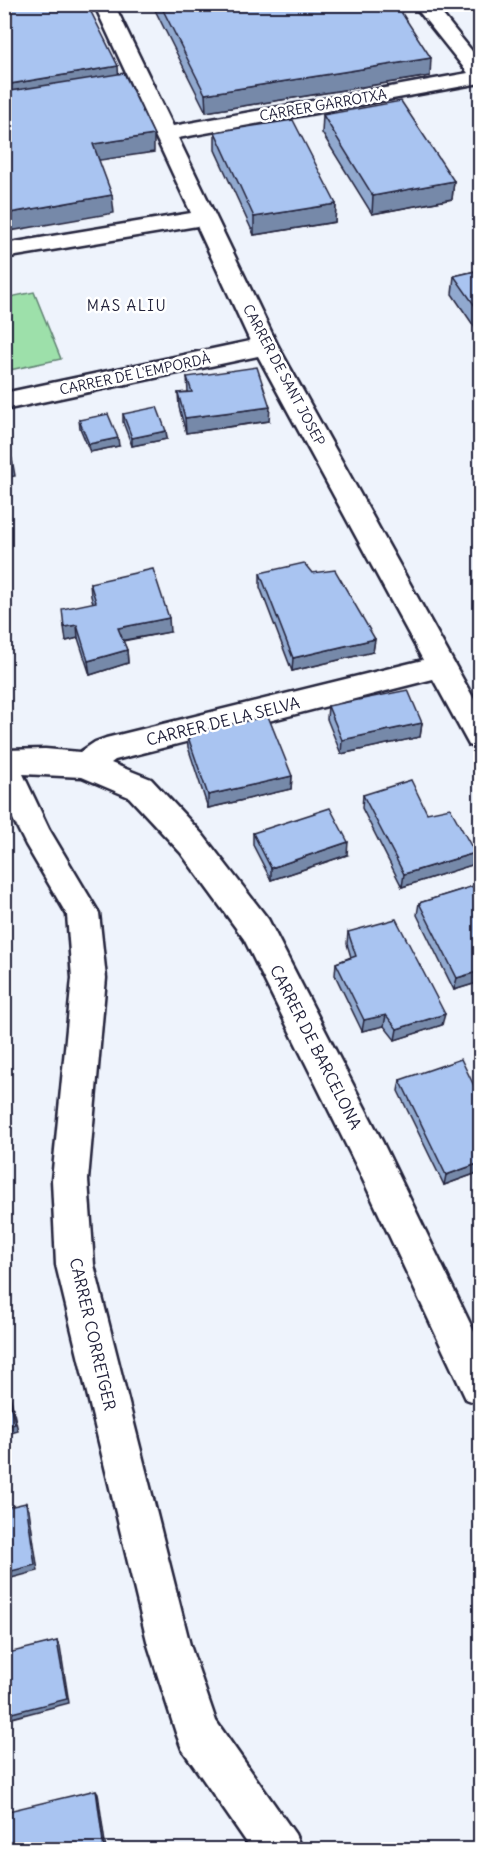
<svg xmlns="http://www.w3.org/2000/svg" width="485" height="1854" font-family="Delius,sans-serif">
	<style>
		.green { fill: #9de0aa; stroke: #608172; stroke-width: 1.5 }
		.lines { fill: none; stroke-linecap: round; stroke-linejoin: round }
		.minor-casing { stroke: #22223b; stroke-width: 5 }
		.minor { fill: #fff; fill-rule: evenodd }
		.wall { fill: #91a9cf; stroke: #22223b; stroke-width: 1.5 }
		.shaded-wall { fill: #7689a9; stroke: #22223b; stroke-width: 1.5 }
		.building { fill: #a9c4f1; stroke: #22223b; stroke-width: 1.5 }
		.labels { text-anchor: middle; dominant-baseline: central; stroke-width: 5; stroke-linejoin: round; paint-order: stroke }
		.far-street-label { font-size: 14px; fill: #22223b; stroke: #fff }
		.far-neighbourhood-label { font-size: 15px; letter-spacing: 1.5px; fill: #22223b; stroke: #fff }
		.street-label { font-size: 16px; fill: #22223b; stroke: #fff }
	</style>
	<rect width="100%" height="100%" fill="#eef3fc"/>
	<filter id="ink" filterUnits="userSpaceOnUse"><feTurbulence type="fractalNoise" baseFrequency=".0167" numOctaves="2"/><feDisplacementMap in="SourceGraphic" scale="12" xChannelSelector="R" yChannelSelector="G"/><feConvolveMatrix kernelMatrix="1 2 1 2 8 2 1 2 1" color-interpolation-filters="sRGB"/></filter>
	<g filter="url(#ink)">
		<!-- green -->
		<path class="green" d="M34 292 61 359 5 371V298Z"/>
		<g class="lines">
			<defs>
				<path id="minor" d="M94 4H114L173 126 468 73 413 4H434L480 61V83L178 138 278 346 480 710V749L469 745 433 679 115 760 111 763 151 779 203 835 268 919 383 1143 480 1344V1404L466 1399 357 1167 244 939 181 853 129 797 82 777 23 774 49 829 99 913 106 978 88 1180 94 1265 190 1645 216 1721 295 1834 302 1850H252L182 1749 176 1733 148 1645 56 1265 52 1180 72 978 67 915 26 845 4 801V750L45 749 80 752 95 742 106 738 423 660 258 356 4 410V393L250 341 197 226 4 258V244L191 213Z"/>
			</defs>
			<!-- minor casing -->
			<use href="#minor" class="minor-casing"/>
			<!-- minor -->
			<use href="#minor" class="minor"/>
		</g>
		<!-- wall -->
		<path class="wall" d="M152 4H396L430 76 206 112Z
			M472 4H480V20Z
			M323 115 454 181 452 199 372 214 322 133Z
			M215 132 336 204 335 222 254 235 215 150Z
			M480 270V335L452 294 454 276Z
			M187 377 269 421 186 433 179 407 178 393 188 392Z
			M123 414 166 431 167 439 132 446 123 422Z
			M79 420 119 446 90 452 80 428Z
			M260 573H312L375 639 373 652 292 671 260 587Z
			M90 583 170 632 123 641 127 650 128 663 90 675 78 638 66 641 93 603 91 596Z
			M328 706 422 723 420 737 341 754 327 719Z
			M187 734 292 776 291 789 208 808 188 747Z
			M363 795 427 813 472 865 402 887 362 808Z
			M253 833 347 855 271 880 253 845Z
			M480 884V982L454 990 417 915 419 903Z
			M348 932 442 1025 395 1040 384 1026 362 1031 335 975 336 963 351 957 347 944Z
			M400 1080 480 1098V1172L444 1185 398 1091Z"/>
		<!-- shaded-wall -->
		<path class="shaded-wall" d="M431 58 430 76 206 112 205 94Z
			M118 66 119 84 4 103V85Z
			M154 135V152L94 161 93 144Z
			M454 181 452 199 372 214 373 196Z
			M112 195 114 213 4 232V214Z
			M336 204 335 222 254 235V217Z
			M270 407 269 421 186 433 185 418Z
			M166 431 167 439 132 446V438Z
			M118 438 119 446 90 452 89 444Z
			M12 459 15 476 4 478V460Z
			M169 618 170 632 119 641 118 628Z
			M77 625 78 638 66 641 64 627Z
			M375 639 373 652 292 671 293 658Z
			M127 650 128 663 90 675 88 661Z
			M422 723 420 737 341 754 342 740Z
			M292 776 291 789 208 808V795Z
			M348 842 347 855 271 880V868Z
			M475 853 472 865 402 887 404 874Z
			M480 971V982L454 990 457 978Z
			M445 1014 442 1025 395 1040 397 1029Z
			M386 1015 384 1026 362 1031 364 1020Z
			M480 1163V1172L444 1185 446 1175Z
			M4 1167 7 1186H4Z
			M4 1376 7 1381 18 1431 4 1435Z
			M26 1503 29 1510 38 1571 4 1580V1573Z
			M57 1641 60 1646 69 1703 4 1720V1715Z
			M96 1790 98 1793 106 1850H104Z"/>
		<!-- building -->
		<path class="building" d="M4 4H87L118 66 4 85Z
			M160 4H396L431 58 205 94Z
			M124 73 154 135 93 144 112 195 4 214V92Z
			M401 101 454 181 373 196 323 115Z
			M293 120 336 204 254 217 215 132Z
			M480 270V313L454 276Z
			M257 367 270 407 185 418 178 393 192 392 187 377Z
			M157 407 166 431 132 438 123 414Z
			M108 414 118 438 89 444 79 420Z
			M4 437 12 459 4 460Z
			M304 563 312 573 335 570 375 639 293 658 260 573Z
			M153 569 169 618 118 628 127 650 88 661 77 625 64 627 62 609 96 602 90 583Z
			M408 690 422 723 342 740 328 706Z
			M268 716 292 776 208 795 187 734Z
			M411 780 427 813 450 808 475 853 404 874 363 795Z
			M330 808 348 842 271 868 253 833Z
			M480 884V971L457 978 419 903Z
			M396 919 445 1014 397 1029 386 1015 364 1020 336 963 356 956 348 932Z
			M461 1059 480 1098V1163L446 1175 400 1080Z
			M4 1378 15 1424 4 1427Z
			M26 1503 35 1565 4 1573V1508Z
			M57 1641 67 1699 4 1715V1654Z
			M96 1790 104 1850H4V1812Z"/>
	</g>
	<g class="labels">
		<!-- far-street labels -->
		<g class="far-street-label">
			<text transform="translate(323 105) rotate(-10)">CARRER GARROTXA</text>
			<text transform="translate(135 374) rotate(-12)">CARRER DE L'EMPORDÀ</text>
			<text transform="translate(284 375) rotate(62)">CARRER DE SANT JOSEP</text>
		</g>
		<!-- far-neighbourhood labels -->
		<g class="far-neighbourhood-label">
			<text x="127" y="305">MAS ALIU</text>
		</g>
		<!-- street labels -->
		<g class="street-label">
			<text transform="translate(223 721) rotate(-14)">CARRER DE LA SELVA</text>
			<text transform="translate(316 1047) rotate(63)">CARRER DE BARCELONA</text>
			<text transform="translate(93 1334) rotate(77)">CARRER CORRETGER</text>
		</g>
	</g>
	<!-- margin -->
	<rect width="485" height="1854" fill="none" stroke="#fff" stroke-width="24"/>
	<rect x="12" y="12" width="461" height="1830" fill="none" stroke="#22223b" stroke-width="2" filter="url(#ink)"/>
</svg>
